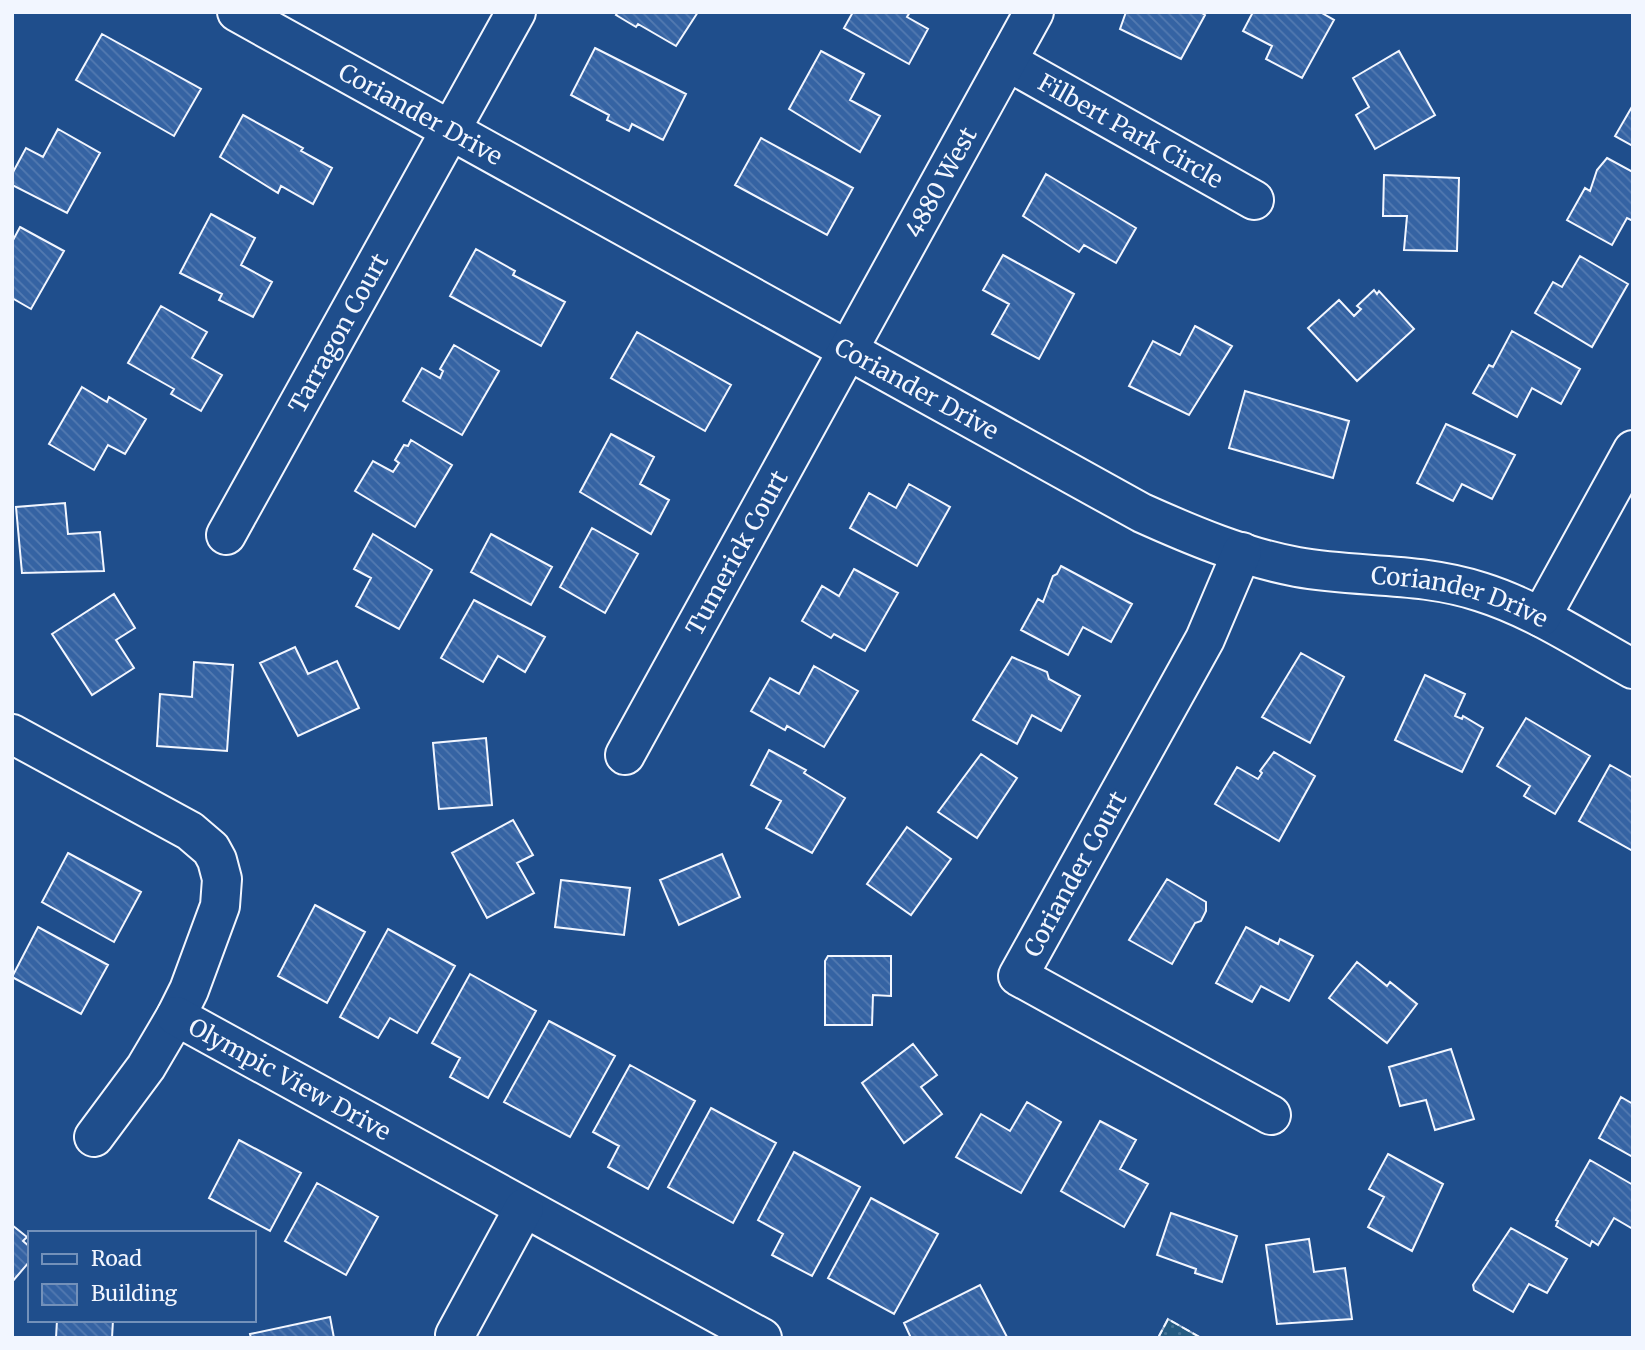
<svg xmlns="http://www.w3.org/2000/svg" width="1645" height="1350" font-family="Merriweather,serif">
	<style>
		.grass { fill: url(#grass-dots); stroke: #a8bbd7; stroke-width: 2 }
		.building { fill: url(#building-back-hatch); stroke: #f2f6ff; stroke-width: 2 }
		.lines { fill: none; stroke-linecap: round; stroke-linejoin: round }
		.minor-casing { stroke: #f2f6ff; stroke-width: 42 }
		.minor { stroke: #1f4e8c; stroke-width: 38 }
		.fence { stroke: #f2f6ff; stroke-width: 2; stroke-dasharray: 9 3.5; stroke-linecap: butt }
		.labels { text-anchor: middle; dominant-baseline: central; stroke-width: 5; stroke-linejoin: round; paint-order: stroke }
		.street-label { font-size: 24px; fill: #f2f6ff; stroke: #1f4e8c }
	</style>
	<defs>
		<pattern id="grass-dots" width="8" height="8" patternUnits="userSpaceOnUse" patternTransform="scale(1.75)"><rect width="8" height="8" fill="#245a82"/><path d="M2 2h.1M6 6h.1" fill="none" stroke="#447295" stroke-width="1.8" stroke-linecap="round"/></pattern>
		<pattern id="building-back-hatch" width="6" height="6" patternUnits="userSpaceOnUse" patternTransform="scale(1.75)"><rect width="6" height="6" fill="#3563a3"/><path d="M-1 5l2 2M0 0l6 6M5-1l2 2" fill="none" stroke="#537ab1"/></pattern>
	</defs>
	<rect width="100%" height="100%" fill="#1f4e8c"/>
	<!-- grass -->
	<path class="grass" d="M1168 1319 1201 1338H1158Z"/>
	<!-- building -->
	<path class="building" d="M618 12H698L676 46 638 24 636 27 616 15Z
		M853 12H910L907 17 928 29 909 64 844 28Z
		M1126 12H1200L1205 15 1181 59 1120 29Z
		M1253 12H1320L1334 20 1302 78 1266 59 1272 46 1243 31Z
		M102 34 201 89 174 136 76 80Z
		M595 48 686 94 663 140 632 124 629 131 607 120 609 115 571 95Z
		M821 51 864 74 850 100 880 116 860 152 789 109Z
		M1399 51 1435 115 1375 149 1356 115 1369 107 1353 78Z
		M1633 105V146L1615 136Z
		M243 115 303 148 301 151 332 168 313 204 281 186 278 193 220 157Z
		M58 129 100 153 67 213 12 185V174L26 148 43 157Z
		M761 138 853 188 827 235 735 185Z
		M1607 158 1633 172V221L1627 218 1612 245 1567 220 1585 188 1590 191 1597 170Z
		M1046 174 1136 228 1116 263 1084 245 1079 252 1023 216Z
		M1384 175 1459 178 1457 251 1404 250 1407 216H1383Z
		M211 214 255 238 241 265 272 282 253 317 219 300 222 294 180 273Z
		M20 227 64 251 31 309 12 298V242Z
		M476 249 515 271 513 275 565 302 541 346 450 296Z
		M1003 255 1074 294 1039 359 992 334 1009 304 983 290Z
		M1580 256 1628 284 1592 347 1535 313 1553 282 1562 287Z
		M1374 290 1377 294 1379 291 1414 329 1357 381 1308 328 1339 300 1354 316 1361 309 1357 306Z
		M161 306 207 332 192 358 222 375 201 411 171 394 174 389 128 363Z
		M1195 326 1232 346 1189 415 1129 386 1153 341 1180 355Z
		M1512 331 1580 369 1561 404 1532 388 1517 417 1473 393 1489 365 1493 367Z
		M637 332 731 385 705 431 611 378Z
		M454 345 499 371 462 435 403 401 422 368 440 378 443 371 440 369Z
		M82 387 107 402 109 397 146 419 125 454 108 445 94 470 49 444Z
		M1245 391 1349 421 1333 478 1229 448Z
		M1446 424 1515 455 1492 499 1462 484 1453 501 1417 483Z
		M611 434 654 457 640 484 669 500 651 534 580 492Z
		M411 440 452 465 415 527 355 491 373 461 393 472 399 463 395 460 404 445 408 446Z
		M909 484 950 507 917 566 850 528 869 493 896 508Z
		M65 503 68 534 100 532 104 571 22 573 16 507Z
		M592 528 638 554 605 613 560 587Z
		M373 534 432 570 399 629 356 606 371 578 354 569Z
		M491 534 552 567 531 605 471 572Z
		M1061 566 1132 604 1111 642 1083 627 1068 655 1021 630 1038 599 1043 602 1053 576 1057 574Z
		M854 569 898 593 865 651 834 634 831 638 802 621 822 586 839 596Z
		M114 594 135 628 116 640 134 668 92 695 52 634Z
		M474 600 545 637 525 672 498 656 483 682 441 658Z
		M295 647 308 674 337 661 359 708 298 736 260 663Z
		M1301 653 1344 677 1310 743 1262 717Z
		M1012 657 1047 672 1049 679 1080 696 1061 731 1032 715 1017 744 973 720Z
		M194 662 233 665 227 751 157 746 160 694 192 697Z
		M814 666 858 691 824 747 787 726 785 730 751 711 770 678 799 694Z
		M1425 675 1465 694 1455 716 1462 719 1463 716 1483 728 1462 772 1395 740Z
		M1526 718 1590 756 1555 814 1524 796 1530 786 1497 766Z
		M486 738 492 805 439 809 433 743Z
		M769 750 806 770 804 773 845 798 812 853 766 828 781 801 751 785Z
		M1274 752 1315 776 1279 841 1215 804 1237 767 1258 779 1262 773 1260 771Z
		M981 754 1017 778 977 838 938 812Z
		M1610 765 1633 778V851L1579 821Z
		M513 820 533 855 517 863 534 893 487 918 452 853Z
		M907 827 951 859 911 915 867 884Z
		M68 853 141 892 114 942 42 902Z
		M722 854 740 897 679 925 660 880Z
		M1167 879 1206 902V911L1201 921 1195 923 1172 964 1129 940Z
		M561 880 630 888 624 935 555 927Z
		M315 905 365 932 327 1003 278 976Z
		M38 927 108 965 81 1014 12 977Z
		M1246 927 1278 944 1280 939 1313 956 1289 1001 1261 986 1252 1002 1216 983Z
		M388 929 455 966 417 1033 390 1018 378 1038 340 1017Z
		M828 956H891V996L873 995 872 1025H825V961Z
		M1357 962 1387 986 1390 982 1417 1004 1387 1043 1329 998Z
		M470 974 536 1011 488 1098 450 1077 460 1058 432 1043Z
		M549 1021 615 1056 570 1137 504 1102Z
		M913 1044 937 1075 921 1087 942 1114 904 1143 862 1083Z
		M1451 1049 1474 1119 1435 1130 1426 1100 1400 1106 1389 1067Z
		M630 1065 695 1101 648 1189 608 1167 619 1146 593 1132Z
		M1621 1097 1633 1104V1157L1599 1138Z
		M1027 1102 1061 1122 1021 1193 956 1157 981 1114 1010 1131Z
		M711 1108 776 1143 733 1223 668 1187Z
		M1100 1121 1136 1140 1120 1169 1148 1184 1124 1227 1061 1191Z
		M239 1140 301 1173 270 1231 209 1198Z
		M794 1152 860 1187 812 1276 772 1255 783 1234 758 1220Z
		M1388 1154 1443 1184 1412 1251 1368 1227 1384 1197 1369 1189Z
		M1590 1160 1633 1185V1229L1614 1218 1598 1245 1592 1241 1590 1246 1556 1226 1558 1221 1556 1220Z
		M317 1183 378 1217 346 1275 285 1241Z
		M871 1198 938 1234 894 1314 828 1278Z
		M1171 1213 1237 1236 1222 1282 1195 1273 1196 1269 1157 1255Z
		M12 1225 27 1237 23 1241 30 1247V1261L12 1282Z
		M1511 1228 1567 1259 1547 1293 1529 1284 1513 1312 1474 1290 1473 1285Z
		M1309 1239 1314 1272 1345 1268 1352 1319 1277 1324 1266 1245Z
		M980 1285 1007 1337 911 1338 904 1323Z
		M330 1317 334 1338H251L250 1334Z
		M57 1320H113L112 1338H56Z"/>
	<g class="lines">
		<defs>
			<g id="minor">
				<path id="s1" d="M237 12 1142 513C1191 535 1243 557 1297 567 1358 578 1421 572 1481 592 1535 609 1584 642 1633 669"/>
				<path id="s2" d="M1007 61 1254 200"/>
				<path id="s3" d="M226 535 516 12"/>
				<path d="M1242 552 1205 639 1018 976 1271 1115"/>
				<path d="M1541 617 1633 450"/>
				<path d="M12 734 190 831 211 849 217 860 222 879 220 906 189 990 176 1016 146 1067 94 1137"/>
				<path id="s4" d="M625 755 1034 12"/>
				<path id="s5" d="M176 1016 762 1338"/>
				<path d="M455 1335 524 1208"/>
			</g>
		</defs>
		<!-- minor casing -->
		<use href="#minor" class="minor-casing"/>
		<!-- minor -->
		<use href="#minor" class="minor"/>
		<!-- fence -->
		<path class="fence" d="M1158 1338 1168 1319 1201 1338"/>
	</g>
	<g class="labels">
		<!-- street labels -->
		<g class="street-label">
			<text stroke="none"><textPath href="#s1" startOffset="210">Coriander Drive</textPath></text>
			<text stroke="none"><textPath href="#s2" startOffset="142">Filbert Park Circle</textPath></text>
			<text stroke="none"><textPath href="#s4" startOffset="654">4880 West</textPath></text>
			<text stroke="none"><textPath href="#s3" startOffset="231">Tarragon Court</textPath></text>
			<text stroke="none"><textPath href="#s1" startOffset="777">Coriander Drive</textPath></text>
			<text stroke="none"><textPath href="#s4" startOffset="231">Tumerick Court</textPath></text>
			<text stroke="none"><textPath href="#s1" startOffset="1365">Coriander Drive</textPath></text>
			<text transform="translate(1075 874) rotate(-61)">Coriander Court</text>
			<text stroke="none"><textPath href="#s5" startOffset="130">Olympic View Drive</textPath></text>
		</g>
	</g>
	<!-- border -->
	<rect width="1645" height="1350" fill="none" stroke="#f2f6ff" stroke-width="28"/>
	<!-- legend -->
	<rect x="28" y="1231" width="228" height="91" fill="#1f4e8c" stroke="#7391ba" stroke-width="2"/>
	<rect x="42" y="1254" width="35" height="10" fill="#1f4e8c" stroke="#7391ba" stroke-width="2"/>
	<text x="91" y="1266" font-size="21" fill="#f2f6ff">Road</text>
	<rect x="42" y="1284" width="35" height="21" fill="url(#building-back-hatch)" stroke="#7391ba" stroke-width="2"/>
	<text x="91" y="1301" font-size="21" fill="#f2f6ff">Building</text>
</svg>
